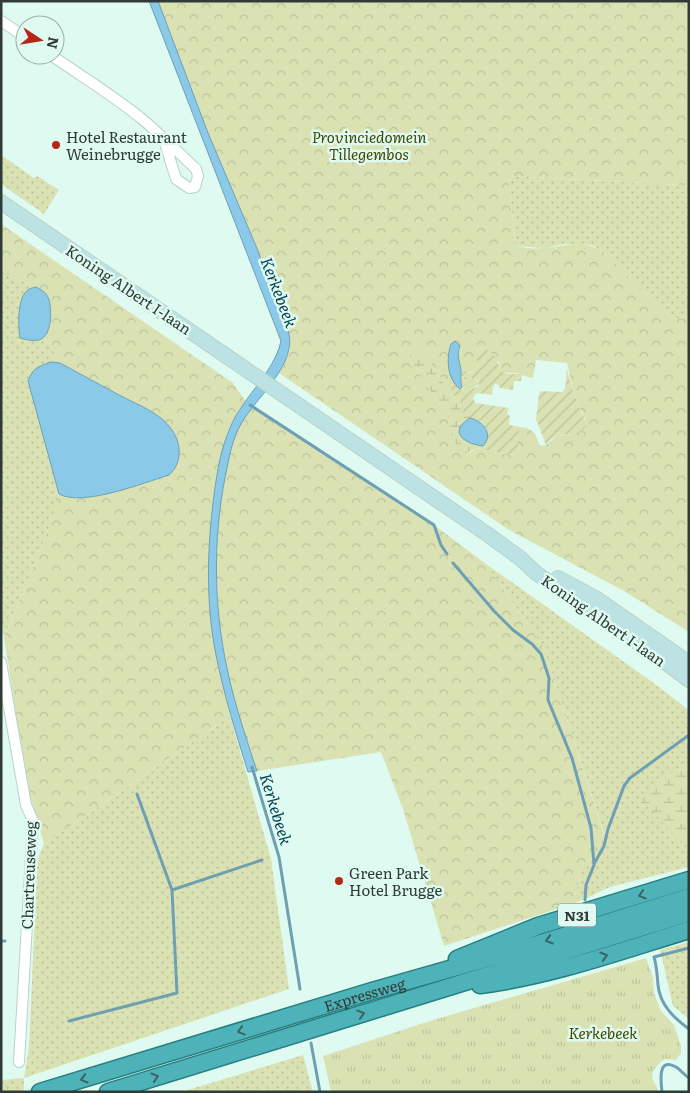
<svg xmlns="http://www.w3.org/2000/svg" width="690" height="1093" font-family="Literata,serif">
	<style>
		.grass { fill: url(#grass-dots) }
		.forest { fill: url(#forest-crowns); fill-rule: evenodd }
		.wetland { fill: url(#wetland-marsh) }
		.park { fill: url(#park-tufts) }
		.garden { fill: url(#garden-furrows) }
		.water { fill: #8acae8; stroke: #6f9fb3 }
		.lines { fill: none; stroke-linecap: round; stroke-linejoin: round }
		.stream { stroke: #6f9fb3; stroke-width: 3 }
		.minor-casing { stroke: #b8d3c9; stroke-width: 12 }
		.secondary-casing { stroke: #b8d3c9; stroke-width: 16 }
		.trunk-casing { stroke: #267d7f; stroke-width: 19 }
		.minor { stroke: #fff; stroke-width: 10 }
		.secondary { stroke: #bce2e4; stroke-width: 14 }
		.trunk { stroke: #4eb3b8; stroke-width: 16 }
		.oneway { stroke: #3a6564 }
		.poi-dot { fill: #b52719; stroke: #dffbf1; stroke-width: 2 }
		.labels { text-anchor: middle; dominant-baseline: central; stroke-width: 5; stroke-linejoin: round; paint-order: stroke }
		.shield { fill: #dffbf1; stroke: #64756f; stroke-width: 1 }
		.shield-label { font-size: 14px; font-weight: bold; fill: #303b37 }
		.poi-label { font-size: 15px; fill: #303b37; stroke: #dffbf1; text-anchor: start }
		.park-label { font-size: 15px; font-style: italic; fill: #414700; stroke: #dffbf1 }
		.street-label { font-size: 15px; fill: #303b37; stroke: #dffbf1 }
		.water-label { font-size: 16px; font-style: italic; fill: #013c51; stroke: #dffbf1 }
	</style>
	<defs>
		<pattern id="grass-dots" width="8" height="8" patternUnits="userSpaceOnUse" patternTransform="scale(1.25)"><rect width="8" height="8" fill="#dae2b4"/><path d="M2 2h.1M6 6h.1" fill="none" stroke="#bbc39b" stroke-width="1.8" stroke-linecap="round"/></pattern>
		<pattern id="forest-crowns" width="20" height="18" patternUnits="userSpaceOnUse" patternTransform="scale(1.25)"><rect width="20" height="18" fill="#dae2b4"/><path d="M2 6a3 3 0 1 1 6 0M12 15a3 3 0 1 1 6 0" fill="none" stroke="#bbc39b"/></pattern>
		<pattern id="wetland-marsh" width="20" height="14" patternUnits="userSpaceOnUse" patternTransform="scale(1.25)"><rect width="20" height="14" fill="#dae2b4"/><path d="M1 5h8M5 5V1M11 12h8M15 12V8" fill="none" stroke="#bbc39b"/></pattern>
		<pattern id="park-tufts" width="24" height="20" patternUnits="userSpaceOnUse" patternTransform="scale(1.25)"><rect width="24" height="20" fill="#dae2b4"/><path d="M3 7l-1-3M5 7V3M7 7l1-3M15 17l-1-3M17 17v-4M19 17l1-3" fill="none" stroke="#bbc39b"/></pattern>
		<pattern id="garden-furrows" width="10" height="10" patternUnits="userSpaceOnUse" patternTransform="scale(1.25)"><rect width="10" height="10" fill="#dae2b4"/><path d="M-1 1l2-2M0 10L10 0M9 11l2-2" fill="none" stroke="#bbc39b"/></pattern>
	</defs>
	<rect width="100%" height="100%" fill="#dffbf1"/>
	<!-- grass -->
	<path class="grass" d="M1 155 34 178 37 176 59 190 44 214 1 184Z
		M508 176 684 185 689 189V315C681 322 676 319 667 314L601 250 591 245 565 244 544 248 516 246Z
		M1 271 36 287 27 290 19 311 20 338 40 340 46 335 60 363 50 362 28 381 59 494 54 502V514L38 556 4 637 1 624Z
		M486 564 651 681 689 710V867L610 887 578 902V883L584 863 598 851 604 833 544 648Z
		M230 716 271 859 289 989 24 1078V1092H1V1080L24 1078 29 1047 37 869 39 855 44 844Z
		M689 942V1019L673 1006 660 950Z
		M303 1055 313 1092H181Z"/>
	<!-- forest -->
	<path class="forest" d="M158 1H689V189L684 185 508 176 516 246C525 248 535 249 544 248 568 246 577 239 601 250L667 314C676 319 681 322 689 315V632L624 591 509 530 279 373 290 351V337L256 246 208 133ZM454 341 460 346 458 358 461 372H474L478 364V350L499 362 500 371C506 373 508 373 513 373 521 373 525 377 533 378L536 360 567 363 574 394 586 421 572 434 557 436 546 445 540 446C536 434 533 428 520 427L513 455 488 451 478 448 469 453 455 441 449 419 410 359 423 351 460 408 461 401 458 399 463 391 469 390 480 384 474 378 461 376 460 381 456 385C449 370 444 355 454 341Z
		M1 224 233 383 246 402 228 430 224 445 214 492 209 553 212 631 216 655 230 716 44 844 27 785 4 637 38 556 54 514V502L59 494C83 507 143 483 169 475L174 471 157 415 60 363 46 335 49 326 43 291 1 271Z
		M252 406 434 525 486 564 544 648 604 834 598 851 584 863 578 883V902L444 946 403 809 381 752 257 771C244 732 231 694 224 654 212 591 213 495 235 436 239 425 246 416 252 406Z"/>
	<!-- wetland -->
	<path class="wetland" d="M414 349 423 351 460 408 470 417 478 420 483 446 466 453 456 445 449 419 410 359V353Z
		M689 760V851L639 797Z"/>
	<!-- park -->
	<path class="park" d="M646 958 653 977 654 993 661 1011 674 1025 681 1046V1053L676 1060 665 1059C658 1064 650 1071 653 1080 655 1085 658 1086 658 1092H331L323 1056 433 1020Z"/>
	<!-- garden -->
	<path class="garden" d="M480 347C494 351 497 359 501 371L509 374H522L521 381H514L513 390 500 388 499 385 495 384 493 387 492 395 477 393 473 397 475 403 509 408 507 413 510 416 509 425 520 427 517 442 519 451 514 452V455L488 451 478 448C490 443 490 430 481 422 477 419 473 419 469 417 466 415 463 411 460 408L461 401 453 394V392L457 390H469L479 386V382L474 378 461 376V372C465 370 469 374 474 372 479 364 475 353 480 347Z
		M567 369 574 394 587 425C579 438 563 431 552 439 550 440 548 443 546 445L536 419 539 394 541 391 562 392 565 389Z"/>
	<!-- water -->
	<path class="water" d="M149 1H158L208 133 256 246 288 330C299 364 256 397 241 424 233 438 230 453 227 468 214 527 213 593 224 653 231 693 244 732 257 771L248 772C236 734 224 695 216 655 206 606 207 553 213 503 216 480 219 455 228 433 239 400 274 374 281 341Z
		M36 287C42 290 47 293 49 300 52 311 52 336 39 340 33 341 26 340 20 338 18 327 17 297 28 290 30 288 33 288 36 287Z
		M455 341 460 346C456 356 460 361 461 371 461 377 460 381 462 387L460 389C447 379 446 359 451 344Z
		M50 362 60 363C80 374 101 385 121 396 138 405 161 413 172 430 182 444 182 464 169 475 143 483 83 507 59 494L28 381C33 368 38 367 50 362Z
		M470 418C483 421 494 434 483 446 465 444 447 432 470 418Z"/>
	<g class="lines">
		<!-- stream -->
		<path class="stream" d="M250 405 434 525 441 545 447 554
			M453 563 494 611 513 630 532 644 541 654 549 678 548 700 572 758 591 828 594 865 586 885 585 900
			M252 767 279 857 300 989
			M594 864 604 846 608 829 624 786 630 778 689 735
			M172 890 262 860
			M1 941H5
			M689 948 654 957C657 967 657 975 658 985 660 1005 674 1018 689 1029
			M69 1021 177 993 172 890 137 794
			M311 1043 320 1092
			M662 1092C661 1083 657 1056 676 1067 681 1070 684 1075 689 1078"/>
		<defs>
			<path id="minor" d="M1 21 25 37
				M51 55C81 76 114 96 142 119 161 135 178 152 196 169L198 176 195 187 189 188 176 179 164 140
				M1 662 26 805 33 821 19 1062"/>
			<path id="secondary" d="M1 202 487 534 520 558 536 573 661 659 689 680
				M558 578 597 599 689 663"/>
			<g id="trunk">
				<path d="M457 959 538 926 689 880"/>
				<path d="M480 985C551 976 620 951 689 930"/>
				<path id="s1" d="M40 1092 372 991 538 944 689 897"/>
				<path d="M108 1092 689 913"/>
			</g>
		</defs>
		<!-- minor casing -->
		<use href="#minor" class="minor-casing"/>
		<!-- secondary casing -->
		<use href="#secondary" class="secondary-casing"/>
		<!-- trunk casing -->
		<use href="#trunk" class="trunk-casing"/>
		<!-- minor -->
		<use href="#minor" class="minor"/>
		<!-- secondary -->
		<use href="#secondary" class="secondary"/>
		<!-- trunk -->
		<use href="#trunk" class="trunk"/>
	</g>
	<!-- one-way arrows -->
	<defs><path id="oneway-chevron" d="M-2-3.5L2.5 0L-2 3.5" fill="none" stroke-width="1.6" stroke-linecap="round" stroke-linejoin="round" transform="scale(1.25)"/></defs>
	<g class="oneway">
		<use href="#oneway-chevron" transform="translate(642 895) rotate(163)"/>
		<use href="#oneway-chevron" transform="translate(549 940) rotate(163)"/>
		<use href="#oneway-chevron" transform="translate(604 956) rotate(-17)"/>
		<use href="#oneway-chevron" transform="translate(361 1014) rotate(-17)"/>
		<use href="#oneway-chevron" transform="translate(241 1031) rotate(163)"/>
		<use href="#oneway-chevron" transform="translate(155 1077) rotate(-17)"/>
		<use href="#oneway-chevron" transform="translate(84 1079) rotate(163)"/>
	</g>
	<!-- markers -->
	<g class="poi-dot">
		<circle cx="56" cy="145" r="5"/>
		<circle cx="339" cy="881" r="5"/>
	</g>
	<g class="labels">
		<!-- shield labels -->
		<rect class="shield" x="558" y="903.5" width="38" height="23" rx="4"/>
		<g class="shield-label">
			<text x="577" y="915">N31</text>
		</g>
		<!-- poi labels -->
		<g class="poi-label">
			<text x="66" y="136">Hotel Restaurant<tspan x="66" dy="17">Weinebrugge</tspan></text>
			<text x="349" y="872">Green Park<tspan x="349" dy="17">Hotel Brugge</tspan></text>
		</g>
		<!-- park labels -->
		<g class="park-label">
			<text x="369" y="136">Provinciedomein<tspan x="369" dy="17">Tillegembos</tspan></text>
			<text x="603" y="1032">Kerkebeek</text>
		</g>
		<!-- street labels -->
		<g class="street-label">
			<text transform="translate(129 289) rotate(34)">Koning Albert I-laan</text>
			<text transform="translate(604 620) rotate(35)">Koning Albert I-laan</text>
			<text transform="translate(28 875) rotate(-88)">Chartreuseweg</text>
			<text stroke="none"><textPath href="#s1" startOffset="339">Expressweg</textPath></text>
		</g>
		<!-- water labels -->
		<g class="water-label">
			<text transform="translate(280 292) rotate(69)">Kerkebeek</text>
			<text transform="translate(277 809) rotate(73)">Kerkebeek</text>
		</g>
	</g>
	<!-- border -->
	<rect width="690" height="1093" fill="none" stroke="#303b37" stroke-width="5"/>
	<!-- north arrow -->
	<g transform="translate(40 40) rotate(102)"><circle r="24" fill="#dffbf1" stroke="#99aea7"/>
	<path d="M0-4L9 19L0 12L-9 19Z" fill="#b52719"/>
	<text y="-8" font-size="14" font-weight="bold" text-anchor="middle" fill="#303b37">N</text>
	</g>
</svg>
